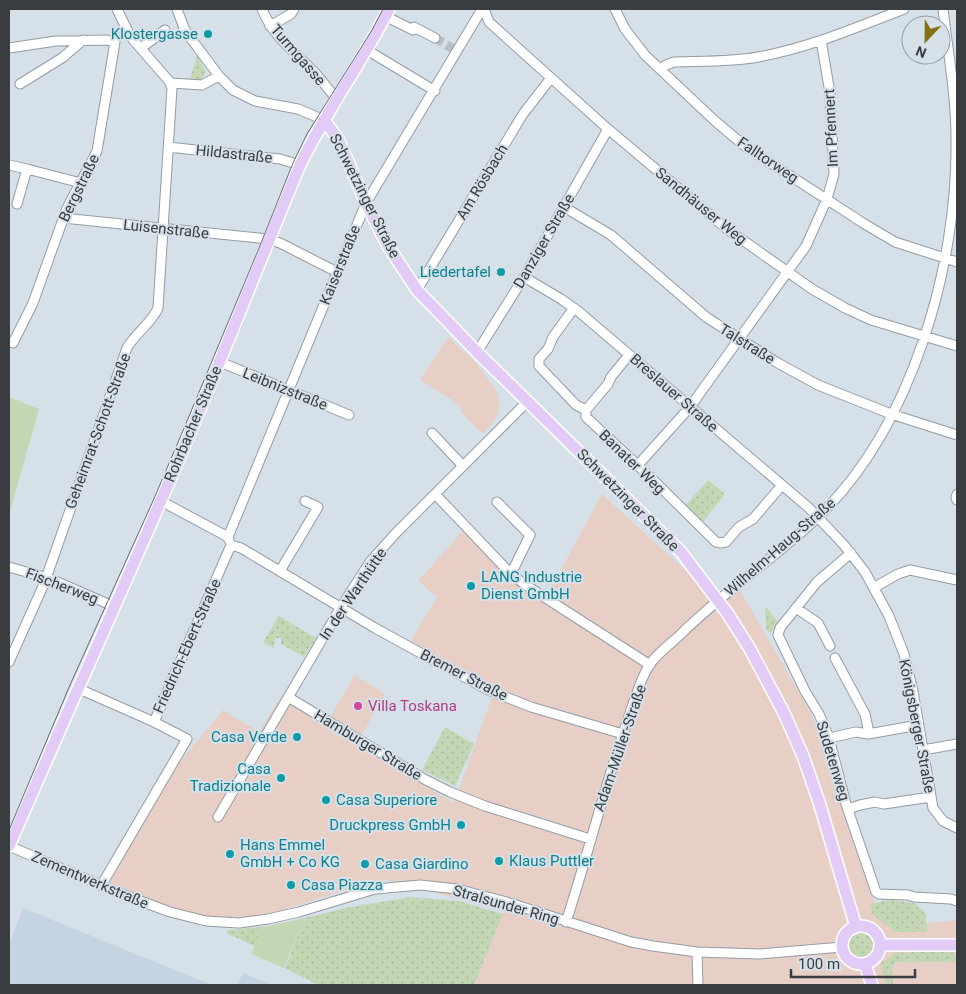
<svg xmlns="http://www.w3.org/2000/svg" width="966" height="994" font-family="Roboto,sans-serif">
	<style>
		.commercial { fill: #e7cfc6 }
		.built { fill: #c4d4e3 }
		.grass { fill: url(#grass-dots) }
		.garden { fill: #c4d7b5 }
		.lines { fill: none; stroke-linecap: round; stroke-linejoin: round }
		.minor-tunnel { stroke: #b7bfc7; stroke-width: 9; stroke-dasharray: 9 4.5; stroke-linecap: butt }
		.minor-casing { stroke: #939ca5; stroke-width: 11 }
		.major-casing { stroke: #fff; stroke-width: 14 }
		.minor { stroke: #fff; stroke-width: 9 }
		.major { stroke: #e3cbf7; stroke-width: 11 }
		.tram { stroke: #646a6f; stroke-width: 1 }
		.culture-dot { fill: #0f9aa8; stroke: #d6e0e9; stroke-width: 2 }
		.hotel-dot { fill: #d1479c; stroke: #d6e0e9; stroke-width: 2 }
		.labels { text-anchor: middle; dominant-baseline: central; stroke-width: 4; stroke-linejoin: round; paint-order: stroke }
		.culture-label { font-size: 15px; fill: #0d838f; stroke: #d6e0e9; text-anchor: start }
		.street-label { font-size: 15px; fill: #393d40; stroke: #d6e0e9 }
		.hotel-label { font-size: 15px; fill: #b23c85; stroke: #d6e0e9; text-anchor: start }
	</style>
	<defs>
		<pattern id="grass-dots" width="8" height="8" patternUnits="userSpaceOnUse" patternTransform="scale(1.25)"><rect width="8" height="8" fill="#c4d7b5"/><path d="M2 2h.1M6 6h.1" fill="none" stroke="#a9b99d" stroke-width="1.8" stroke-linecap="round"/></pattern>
	</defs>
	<rect width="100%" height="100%" fill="#d6e0e9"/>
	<!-- commercial -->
	<path class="commercial" d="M448 337 475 362 495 388 498 396 499 404 498 413 495 420 483 434 460 411 462 408 454 401 420 380Z
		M602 494 718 600 738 587 811 713 877 909 891 927 957 920V985H474L504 911 387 880 340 892 267 915 240 919 208 917 176 909 107 886 178 764 223 710 259 732 280 698 325 726 355 675 385 694 356 745 454 803 493 694 409 644 437 597 418 581 468 525 516 572 547 595Z"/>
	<!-- built -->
	<path class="built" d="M23 908 212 985H9V944Z
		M243 973 273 985H237Z"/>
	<!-- grass -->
	<path class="grass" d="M197 55 206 72 201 80 190 79Z
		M708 480 725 494 702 523 685 506Z
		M767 608 779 623 770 633 766 629 765 609Z
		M279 616 316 638 304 657 281 644V638H275L274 648 263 642Z
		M445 727 474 744 455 786 422 770Z
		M410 897 459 901 503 914 474 985H318L285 968 305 918 345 908Z
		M890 900 914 903 926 914 927 932H896L873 915 870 904Z
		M263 927 255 946 226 933 228 930Z
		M849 945a12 12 0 1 1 24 0a12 12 0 1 1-24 0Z
		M950 951 957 956V962H896L892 967 893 985H886L881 963 892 956 893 953Z"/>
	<!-- garden -->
	<path class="garden" d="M9 397 39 409 9 516Z
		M305 918 284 968 251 954 263 927Z"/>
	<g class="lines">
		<!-- minor-tunnel -->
		<path class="minor-tunnel" d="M435 38 455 50"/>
		<defs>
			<path id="minor" d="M177 9 184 28 189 36 219 76 233 90 255 101 298 109 324 120
				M262 9C274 39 296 52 317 75 324 83 329 91 337 99
				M484 9 489 22 608 129 727 229 812 289 845 308 871 320 957 346
				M615 9 625 29 645 55 715 121 746 147 863 223 895 242 957 262
				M385 16 413 30 414 27 435 38
				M270 26 291 14 294 9
				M9 48 56 41 107 40 115 42
				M141 48 165 30
				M367 50 435 91
				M660 69 666 65 674 62C703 61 731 62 758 57 809 48 857 27 904 9
				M171 83 202 85 219 76
				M20 84 62 58 83 40
				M168 147 280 159 300 165
				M9 165 27 169
				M17 204 27 169 81 183
				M564 207 611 235 706 317 776 362 818 385 891 414 957 435
				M63 218 268 239 280 243 337 272
				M524 277 561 299 578 311 809 508 844 545 865 572 889 616 904 654 913 691 933 808 943 821 957 828
				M417 290 523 114 551 78
				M574 308 553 337 548 349 539 359V366L576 405 586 410V417L645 472 716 542 721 543 726 542 739 527 753 519 782 485
				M9 342 13 343 33 303 67 208 97 151 115 42
				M477 352 524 277 608 129
				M220 362 349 415
				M586 410 608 384 611 377 629 355
				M432 433 463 466
				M638 465 690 407 806 246 827 199 834 174 830 93 821 40
				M435 494 511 574 527 586 650 665
				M957 494 956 498 957 500
				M161 501 228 537 229 540
				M497 502 530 535 511 574
				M228 537 366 203 482 9
				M231 545 241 548 375 628 488 690 531 707 623 734
				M851 553 817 582 780 628 778 635 805 691 819 714 829 738 846 804 876 892 879 894 908 895 914 897 951 899 957 901
				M9 567 51 579 115 607
				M280 571 318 507 305 501
				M875 587 898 574 910 570 957 580
				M796 608 818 623 830 646
				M835 658 865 714 869 733
				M9 662 44 584 127 348C135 333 152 323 158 308L172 88 169 81 130 36 117 9
				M77 688 154 722
				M288 697 426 780 450 792 485 806 590 839
				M829 738 856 732 868 734 919 725
				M923 750 957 744
				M848 809 860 805 875 802 884 804 931 797
				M218 817 341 607 370 562 395 534 528 401
				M9 846 119 893 170 912 206 921 239 923 268 919 299 912 375 889 420 885 457 889 510 903 631 942 653 946 697 952 760 954 842 947
				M101 886 187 739 154 722 231 545
				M566 922C587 858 603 792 625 728 631 711 640 678 650 664 657 654 670 644 680 635 723 592 774 559 818 517 912 427 958 265 956 139 956 95 948 52 943 9
				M697 952 698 985"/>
			<path id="major" d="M324 120 338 139 366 203 388 246 417 290 477 352 681 552 728 614 750 649 784 713 803 756 819 802 856 927
				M9 846C69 707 133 568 192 428 229 341 263 252 300 165 326 111 362 62 389 9
				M842 945a19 19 0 1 1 38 0a19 19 0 1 1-38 0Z
				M880 945H957
				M865 964 872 985"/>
		</defs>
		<!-- minor casing -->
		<use href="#minor" class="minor-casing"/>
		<!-- major casing -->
		<use href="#major" class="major-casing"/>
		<!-- minor -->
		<use href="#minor" class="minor"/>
		<!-- major -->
		<use href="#major" class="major"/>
		<!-- tram -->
		<path class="tram" d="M9 830 70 685 153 501 185 426 259 248 293 163 307 134 372 30 383 9"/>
	</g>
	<!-- markers -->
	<g class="culture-dot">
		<circle cx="208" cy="34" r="5"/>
		<circle cx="501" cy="272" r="5"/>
		<circle cx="471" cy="586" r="5"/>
		<circle cx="297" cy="737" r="5"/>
		<circle cx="281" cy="778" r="5"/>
		<circle cx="326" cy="800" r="5"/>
		<circle cx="461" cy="825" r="5"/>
		<circle cx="230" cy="854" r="5"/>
		<circle cx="499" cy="861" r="5"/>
		<circle cx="365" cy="864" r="5"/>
		<circle cx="291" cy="885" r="5"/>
	</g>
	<circle class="hotel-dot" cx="358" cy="706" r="5"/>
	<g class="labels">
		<!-- culture labels -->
		<g class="culture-label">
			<text x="198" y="34" text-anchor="end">Klostergasse</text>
			<text x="491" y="272" text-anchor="end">Liedertafel</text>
			<text x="481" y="577">LANG Industrie<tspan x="481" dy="17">Dienst GmbH</tspan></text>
			<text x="287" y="737" text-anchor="end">Casa Verde</text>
			<text x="271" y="769" text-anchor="end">Casa<tspan x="271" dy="17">Tradizionale</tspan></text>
			<text x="336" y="800">Casa Superiore</text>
			<text x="451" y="825" text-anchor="end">Druckpress GmbH</text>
			<text x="240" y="845">Hans Emmel<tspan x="240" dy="17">GmbH + Co KG</tspan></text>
			<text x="509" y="861">Klaus Puttler</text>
			<text x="375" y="864">Casa Giardino</text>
			<text x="301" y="885">Casa Piazza</text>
		</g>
		<!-- street labels -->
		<g class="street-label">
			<text transform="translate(298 55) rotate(49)">Turmgasse</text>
			<text transform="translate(831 128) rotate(-93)">Im Pfennert</text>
			<text transform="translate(234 154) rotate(6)">Hildastraße</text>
			<text transform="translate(768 160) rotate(34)">Falltorweg</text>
			<text transform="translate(482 182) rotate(-59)">Am Rösbach</text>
			<text transform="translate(79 188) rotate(-64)">Bergstraße</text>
			<text transform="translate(365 196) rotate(63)">Schwetzinger Straße</text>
			<text transform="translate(701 206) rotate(39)">Sandhäuser Weg</text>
			<text transform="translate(166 229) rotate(6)">Luisenstraße</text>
			<text transform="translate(544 241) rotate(-60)">Danziger Straße</text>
			<text transform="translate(340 265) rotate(-68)">Kaiserstraße</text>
			<text transform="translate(747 344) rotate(32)">Talstraße</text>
			<text transform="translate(285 389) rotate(22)">Leibnizstraße</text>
			<text transform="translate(674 393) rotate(41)">Breslauer Straße</text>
			<text transform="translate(193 424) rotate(-67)">Rohrbacher Straße</text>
			<text transform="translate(98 431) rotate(-70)">Geheimrat-Schott-Straße</text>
			<text transform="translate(632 462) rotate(44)">Banater Weg</text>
			<text transform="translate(628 500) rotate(45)">Schwetzinger Straße</text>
			<text transform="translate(780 547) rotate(-41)">Wilhelm-Haug-Straße</text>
			<text transform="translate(62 586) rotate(21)">Fischerweg</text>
			<text transform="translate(353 594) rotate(-56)">In der Warthütte</text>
			<text transform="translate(187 646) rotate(-66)">Friedrich-Ebert-Straße</text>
			<text transform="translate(464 675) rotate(27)">Bremer Straße</text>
			<text transform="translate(917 726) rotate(79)">Königsberger Straße</text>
			<text transform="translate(368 745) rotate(31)">Hamburger Straße</text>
			<text transform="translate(620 748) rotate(-71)">Adam-Müller-Straße</text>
			<text transform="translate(833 761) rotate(73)">Sudetenweg</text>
			<text transform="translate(90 880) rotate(23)">Zementwerkstraße</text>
			<text transform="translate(506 905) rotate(16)">Stralsunder Ring</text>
		</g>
		<!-- hotel labels -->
		<g class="hotel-label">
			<text x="368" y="706">Villa Toskana</text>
		</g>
	</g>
	<!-- border -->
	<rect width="966" height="994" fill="none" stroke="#393d40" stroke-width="20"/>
	<!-- north arrow -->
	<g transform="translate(926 40) rotate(202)"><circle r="24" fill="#d6e0e9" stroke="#979fa5"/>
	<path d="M0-4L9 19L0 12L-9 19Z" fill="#847010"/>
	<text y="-8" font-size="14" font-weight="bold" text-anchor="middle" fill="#393d40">N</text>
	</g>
	<!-- scale -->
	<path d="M791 969v8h124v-8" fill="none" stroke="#393d40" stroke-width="2.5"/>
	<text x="798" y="969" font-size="15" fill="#393d40" stroke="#d6e0e9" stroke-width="4" paint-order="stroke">100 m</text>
</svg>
